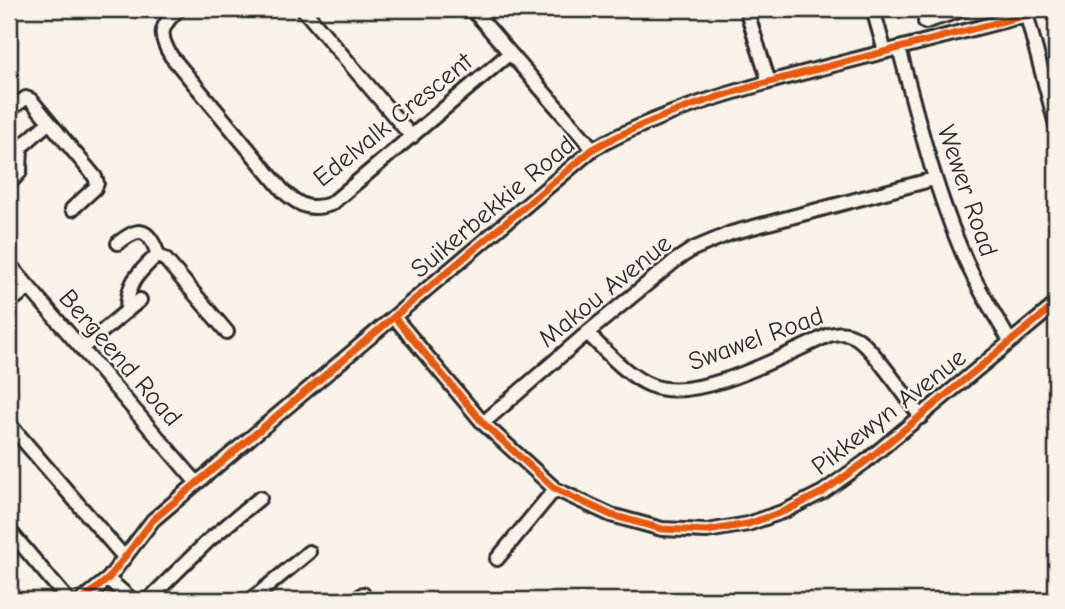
<svg xmlns="http://www.w3.org/2000/svg" width="1065" height="609" font-family="'Comic Neue',sans-serif">
	<style>
		.lines { fill: none; stroke-linecap: round; stroke-linejoin: round }
		.minor-casing { stroke: #2b2b2b; stroke-width: 18 }
		.minor { stroke: #f7f3e8; stroke-width: 12 }
		.cycleway-casing { stroke: #f7f3e8; stroke-width: 11 }
		.cycleway { stroke: #e8590c; stroke-width: 7 }
		.labels { text-anchor: middle; dominant-baseline: central; stroke-width: 5; stroke-linejoin: round; paint-order: stroke }
		.street-label { font-size: 26px; fill: #2b2b2b; stroke: #f7f3e8 }
	</style>
	<rect width="100%" height="100%" fill="#f7f3e8"/>
	<filter id="ink" filterUnits="userSpaceOnUse"><feTurbulence type="fractalNoise" baseFrequency=".0143" numOctaves="2"/><feDisplacementMap in="SourceGraphic" scale="14" xChannelSelector="R" yChannelSelector="G"/><feConvolveMatrix kernelMatrix="1 2 1 2 8 2 1 2 1" color-interpolation-filters="sRGB"/></filter>
	<g filter="url(#ink)">
		<g class="lines">
			<defs>
				<path id="minor" d="M179 9C161 26 157 33 171 56L284 192C300 206 310 211 331 204L510 53
					M303 9 412 137
					M472 9 593 149
					M746 9 769 82
					M873 9 885 52
					M1025 9 1056 125
					M925 22 965 9
					M899 48C917 115 933 183 960 247 973 280 992 311 1010 341
					M9 110 26 98 31 100 95 177 97 183 95 188 72 209
					M9 184 20 172 21 147 49 122
					M118 243C137 229 147 225 157 252L156 256C137 274 127 283 127 311
					M156 256 165 259 227 332
					M9 264 197 483
					M9 303 29 287
					M395 318 483 423 555 489 611 515 662 529 707 531 748 524 785 511 823 492 865 462 1056 304
					M587 333C606 351 626 375 650 385 695 405 786 354 829 335 838 333 846 332 855 337 871 345 908 400 921 417
					M82 348 140 300
					M483 423 587 333 676 260 693 249 731 233 934 179
					M9 424 124 557
					M9 530 68 600
					M497 559 555 489
					M108 579 132 600
					M82 600 108 579 153 520 593 149C662 111 737 90 814 70 885 52 956 34 1027 15
					M148 600 208 541 260 498
					M251 600 309 552
					M356 600 363 594"/>
			</defs>
			<!-- minor casing -->
			<use href="#minor" class="minor-casing"/>
			<!-- minor -->
			<use href="#minor" class="minor"/>
			<defs>
				<path id="cycleway" d="M395 318 483 423 555 489 611 515 662 529 707 531 748 524 785 511 823 492 865 462 1056 304
					M82 600 108 579 153 520 593 149C662 111 737 90 814 70 885 52 956 34 1027 15"/>
			</defs>
			<!-- cycleway casing -->
			<use href="#cycleway" class="cycleway-casing"/>
			<!-- cycleway -->
			<use href="#cycleway" class="cycleway"/>
		</g>
	</g>
	<g class="labels">
		<!-- street labels -->
		<g class="street-label">
			<text transform="translate(393 120) rotate(-39)">Edelvalk Crescent</text>
			<text transform="translate(967 191) rotate(71)">Wewer Road</text>
			<text transform="translate(493 207) rotate(-40)">Suikerbekkie Road</text>
			<text transform="translate(605 291) rotate(-39)">Makou Avenue</text>
			<text transform="translate(756 339) rotate(-20)">Swawel Road</text>
			<text transform="translate(120 358) rotate(49)">Bergeend Road</text>
			<text transform="translate(889 412) rotate(-38)">Pikkewyn Avenue</text>
		</g>
	</g>
	<!-- margin -->
	<rect width="1065" height="609" fill="none" stroke="#f7f3e8" stroke-width="35"/>
	<rect x="18" y="18" width="1030" height="574" fill="none" stroke="#2b2b2b" stroke-width="2.5" filter="url(#ink)"/>
</svg>
